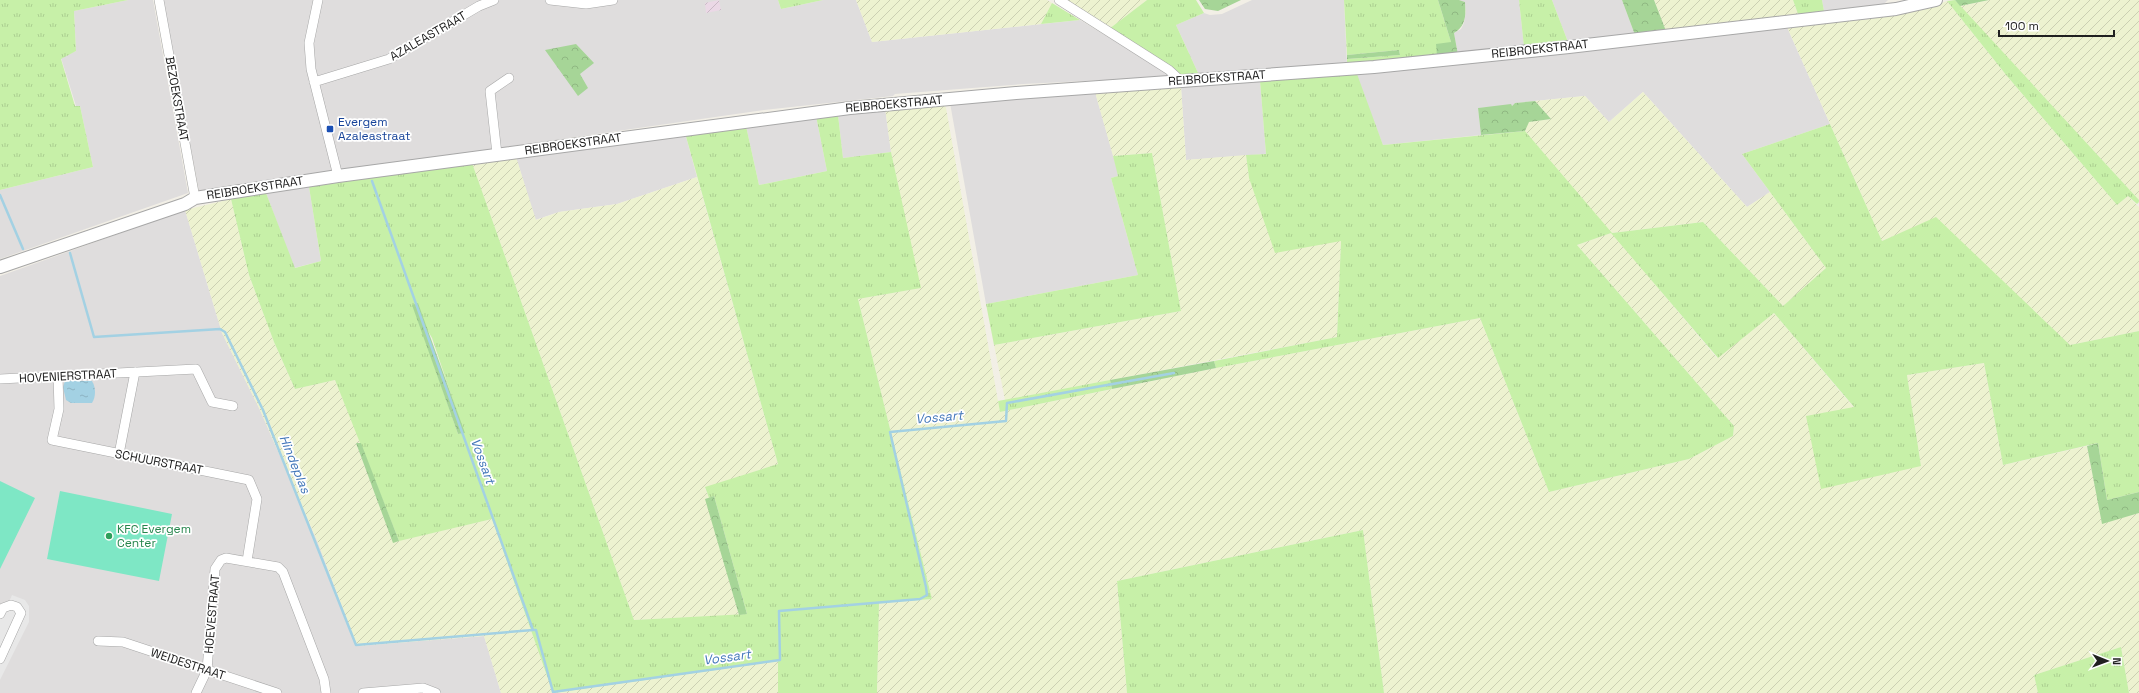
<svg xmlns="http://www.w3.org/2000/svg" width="2139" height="693" font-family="'Space Grotesk',sans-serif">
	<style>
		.residential { fill: #dfdddd }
		.industrial { fill: url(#industrial-furrows) }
		.farmland { fill: url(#farmland-furrows) }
		.grass { fill: url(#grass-tufts); fill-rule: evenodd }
		.forest { fill: url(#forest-crowns) }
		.pitch { fill: #7ee7c5 }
		.parking { fill: #e8e8e8 }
		.water { fill: url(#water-ripples) }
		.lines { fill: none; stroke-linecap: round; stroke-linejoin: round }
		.stream { stroke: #a3d1e3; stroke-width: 2.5 }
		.minor-casing { stroke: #a7a7a7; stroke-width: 10 }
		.tertiary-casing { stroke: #a7a7a7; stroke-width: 14 }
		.minor { stroke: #fff; stroke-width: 9 }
		.tertiary { stroke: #fff; stroke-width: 12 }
		.transit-dot { fill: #1a4fb4; stroke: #fff; stroke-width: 1.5 }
		.leisure-dot { fill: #2e9e5b; stroke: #fff; stroke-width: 1.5 }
		.labels { text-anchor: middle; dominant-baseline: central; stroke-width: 3.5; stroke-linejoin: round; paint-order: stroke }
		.street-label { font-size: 12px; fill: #202020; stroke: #fff }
		.transit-label { font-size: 12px; fill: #164399; stroke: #fff; text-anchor: start }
		.leisure-label { font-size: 12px; fill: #27864d; stroke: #fff; text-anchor: start }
		.water-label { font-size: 13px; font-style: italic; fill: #4377ba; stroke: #fff }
	</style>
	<defs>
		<pattern id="industrial-furrows" width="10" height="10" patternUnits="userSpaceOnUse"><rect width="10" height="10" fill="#ebd8e6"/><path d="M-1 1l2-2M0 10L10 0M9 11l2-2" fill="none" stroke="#c9b9c5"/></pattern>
		<pattern id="farmland-furrows" width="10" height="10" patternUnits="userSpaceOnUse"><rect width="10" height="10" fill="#edf2d0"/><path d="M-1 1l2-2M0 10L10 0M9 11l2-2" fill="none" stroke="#cbcfb2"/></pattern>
		<pattern id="grass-tufts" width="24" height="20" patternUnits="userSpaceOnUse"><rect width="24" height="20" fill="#c7f0a8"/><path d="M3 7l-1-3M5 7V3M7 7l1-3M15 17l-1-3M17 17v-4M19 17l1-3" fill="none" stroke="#abce90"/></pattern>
		<pattern id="forest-crowns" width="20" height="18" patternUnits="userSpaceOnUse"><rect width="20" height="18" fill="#a6d597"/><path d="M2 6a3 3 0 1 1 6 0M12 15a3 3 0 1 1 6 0" fill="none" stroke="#8fb782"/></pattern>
		<pattern id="water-ripples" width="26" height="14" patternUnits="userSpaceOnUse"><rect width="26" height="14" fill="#a3d1e3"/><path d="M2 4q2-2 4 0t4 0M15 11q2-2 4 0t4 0" fill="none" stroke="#8cb3c2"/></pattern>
	</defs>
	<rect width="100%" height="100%" fill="#f2efe6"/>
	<!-- residential -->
	<path class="residential" d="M128 0H153L188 193 0 259V190L93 167 80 106H76L61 58 76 51 74 11Z
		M162 0H778L781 9 823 0H856L872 42 1080 20 1168 73 1169 77 1023 84 895 94 893 96 764 110 199 191Z
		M1252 0H1344L1347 65 1199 75 1176 25 1204 13 1210 15 1222 14Z
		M1459 0H1519L1524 47 1458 55 1454 33 1461 29 1464 23 1466 11 1465 2Z
		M1552 0H1622L1635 35 1568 42Z
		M1822 0H1888L1884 4 1824 11Z
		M1787 27 1830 124 1742 154 1770 192 1747 207 1643 92 1609 122 1585 96 1515 103 1512 106 1478 108 1481 135 1383 145 1357 78V74Z
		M1260 81 1266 154 1186 160 1181 87Z
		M1095 92 1119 176 1111 178 1138 275 986 304 950 103Z
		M885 108 891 152 843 158 838 115Z
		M816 116 827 171 759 185 746 126Z
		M685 133 697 177 617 204 559 212 535 220 516 157Z
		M309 187 321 261 294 268 266 193Z
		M185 210 222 333 260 410 318 543 357 646 484 636 501 693H0V276Z"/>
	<!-- industrial -->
	<path class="industrial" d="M719 0 721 10 706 13 705 3Z"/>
	<!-- farmland -->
	<path class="farmland" d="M856 0H1047L1052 3 1041 24 872 42Z
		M1066 0H1147L1109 29Z
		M1654 0H1793L1798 14 1666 31Z
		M1989 0H2139V200L1960 6Z
		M1947 1 2007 76 2117 205 2128 196 2139 207V331L2070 345 1936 218 1882 241 1787 27 1870 19 1930 7Z
		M1181 87 1186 160 1246 155 1249 178 1341 241 1337 337 1005 400 994 345 1181 311 1152 153 1113 156 1095 92Z
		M1643 92 1747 207 1770 192 1826 268 1783 306 1703 222 1612 233 1717 358 1774 313 1854 408 1807 416 1921 466 1907 375 1984 363 2003 465 2087 446 2102 523 2139 513V693H2129L2121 647 2034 675 2038 693H1384L1363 530 1117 581 1127 693H877L879 603 932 599 858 299 920 288 891 152 885 108 944 105 946 108 1000 412 1216 368 1480 318 1549 492 1689 459 1733 436 1734 426 1577 245 1611 233 1525 131 1528 122 1551 119 1535 101 1585 96 1609 122Z
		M516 157 536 220 559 212 617 204 697 177 778 464 705 488 709 498 706 499 739 615 634 620 472 163Z
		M231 199 249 275 274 342 295 389 335 380 361 443H356L393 542 492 519 553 693 778 661V693H501L484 636 357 646 318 543 260 410 222 333 185 210Z"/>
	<!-- grass -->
	<path class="grass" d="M0 0H128L74 11 76 51 61 59 75 106H80L93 167 0 190Z
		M778 0H823L781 9Z
		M1147 0H1196L1204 13 1176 25 1199 75 1183 76 1109 29Z
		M1344 0H1438L1451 42 1437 56 1347 65V59L1400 55 1399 50 1347 55Z
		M1519 0H1552L1568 42 1524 47Z
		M1793 0H1822L1824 11 1798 14Z
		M1955 0 2139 200V202L2137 204 2128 196 2117 205 2007 76 1947 1Z
		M1052 3 1080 20 1041 24Z
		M1357 74 1383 145 1525 131 1612 233 1703 222 1783 306 1826 268 1742 154 1830 124 1882 241 1936 217 2070 345 2139 331V492L2107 500 2098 443 2003 465 1984 363 1907 375 1921 466 1821 489 1806 416 1854 407 1774 313 1718 358 1611 233 1577 245 1734 426 1733 436 1689 459 1549 492 1480 318 1216 368 1214 361 1337 337 1341 241 1275 253 1249 178 1246 155 1266 154 1260 81Z
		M838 115 843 158 891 152 921 288 858 299 932 599 879 603 877 693H778V661L553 693 492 519 399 541 335 380 295 389 274 342 249 275 231 199 266 193 295 268 321 261 309 187 472 163 634 620 747 614 714 496 709 498 705 487 778 464 685 133 746 126 759 185 827 171 816 116ZM413 305 432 338 464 433 458 434Z
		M1152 153 1181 311 994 345 986 304 1138 275 1111 178 1118 176 1113 156Z
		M1110 380 1112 389 1000 412 998 401Z
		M1363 530 1384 693H1127L1117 581Z
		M2121 647 2129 693H2038L2034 675Z"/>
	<!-- forest -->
	<path class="forest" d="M1199 0H1241L1218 11 1205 9Z
		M1438 0H1459L1465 2C1466 15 1466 26 1454 33L1458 55 1437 56 1436 44 1451 42Z
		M1622 0H1654L1666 31 1635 35Z
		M1955 0H1989L1960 6Z
		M576 44 594 63 580 74 588 88 578 96 545 50Z
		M1399 50 1400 55 1347 59V55Z
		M1535 101 1551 119 1529 122 1525 131 1481 135 1478 108 1511 104 1512 106 1515 103Z
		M418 303 465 433 458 434 412 305Z
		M1214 361 1216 368 1112 389 1110 380Z
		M356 443H361L399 541 393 543Z
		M2098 443 2107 500 2139 492V513L2102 524 2087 446Z
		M714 496 747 614 739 615 705 499Z"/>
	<!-- pitch -->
	<path class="pitch" d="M0 481 35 498 0 569Z
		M60 491 172 514 159 581 47 559Z"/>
	<!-- parking -->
	<path class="parking" d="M12 595 25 600 29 606V622L0 680V607L3 603 9 602Z"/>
	<!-- water -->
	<path class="water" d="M65 381H92C96 387 96 397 92 403H71L66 400 63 387Z"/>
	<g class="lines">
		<!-- stream -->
		<path class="stream" d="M372 181 533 630H536L553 692 780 660 779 611 920 599 927 595 926 587 890 432 1006 421 1007 403 1174 373
			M0 195 23 249
			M70 253 94 337 220 329 225 332 263 410 356 645 533 630"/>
		<defs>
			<path id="minor" d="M159 0 195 198
				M318 0 309 43 311 69 338 176
				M550 0 586 4 613 0
				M1059 0 1169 70 1181 81
				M314 82 389 59 479 6 494 0
				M497 154 490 91 509 78
				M58 376 59 409 52 440 249 480 257 499 247 561
				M0 379 196 369 212 402 233 406
				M119 454 135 372
				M0 614 3 608 11 605 17 607 21 613 0 659
				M98 641 123 642 277 693
				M196 693 207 670 215 569 221 560 226 558 278 567 283 572 324 679 326 693
				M363 693 423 688 436 693"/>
			<path id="tertiary" d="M0 267 185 204 195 198 338 176 850 108 1016 93 1374 67 1569 47 1896 9 1936 0"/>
		</defs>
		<!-- minor casing -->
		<use href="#minor" class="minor-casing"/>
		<!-- tertiary casing -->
		<use href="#tertiary" class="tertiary-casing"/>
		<!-- minor -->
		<use href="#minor" class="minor"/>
		<!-- tertiary -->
		<use href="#tertiary" class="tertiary"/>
	</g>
	<!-- markers -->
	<rect class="transit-dot" x="326" y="125" width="8" height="8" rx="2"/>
	<circle class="leisure-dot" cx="109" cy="536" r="4"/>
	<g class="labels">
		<!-- street labels -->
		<g class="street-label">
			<text transform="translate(428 36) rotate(-30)">AZALEASTRAAT</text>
			<text transform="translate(1540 49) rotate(-6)">REIBROEKSTRAAT</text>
			<text transform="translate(1217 78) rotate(-4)">REIBROEKSTRAAT</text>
			<text transform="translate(177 99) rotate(80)">BEZOEKSTRAAT</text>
			<text transform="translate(894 104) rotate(-5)">REIBROEKSTRAAT</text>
			<text transform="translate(573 144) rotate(-8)">REIBROEKSTRAAT</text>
			<text transform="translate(255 188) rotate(-9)">REIBROEKSTRAAT</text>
			<text transform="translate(68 376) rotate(-3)">HOVENIERSTRAAT</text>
			<text transform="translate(159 462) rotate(11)">SCHUURSTRAAT</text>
			<text transform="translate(212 614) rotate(-85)">HOEVESTRAAT</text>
			<text transform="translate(188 664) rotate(18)">WEIDESTRAAT</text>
		</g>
		<!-- transit labels -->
		<g class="transit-label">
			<text x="338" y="122">Evergem<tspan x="338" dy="14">Azaleastraat</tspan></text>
		</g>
		<!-- leisure labels -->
		<g class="leisure-label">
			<text x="117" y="529">KFC Evergem<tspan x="117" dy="14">Center</tspan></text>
		</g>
		<!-- water labels -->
		<g class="water-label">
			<text transform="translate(939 417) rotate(-5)">Vossart</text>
			<text transform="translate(483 461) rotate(70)">Vossart</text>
			<text transform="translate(295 464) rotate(68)">Hindeplas</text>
			<text transform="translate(727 657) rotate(-8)">Vossart</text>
		</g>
	</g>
	<!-- north arrow -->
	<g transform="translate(2107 661) rotate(91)" stroke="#ffffff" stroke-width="3" paint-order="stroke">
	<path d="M0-3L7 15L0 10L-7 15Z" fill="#202020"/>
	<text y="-6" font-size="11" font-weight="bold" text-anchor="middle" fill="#202020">N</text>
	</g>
	<!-- scale -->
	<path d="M1999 30v6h115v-6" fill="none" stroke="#202020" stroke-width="2"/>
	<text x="2005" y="30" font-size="12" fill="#202020" stroke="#ffffff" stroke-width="3" paint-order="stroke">100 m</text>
</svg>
